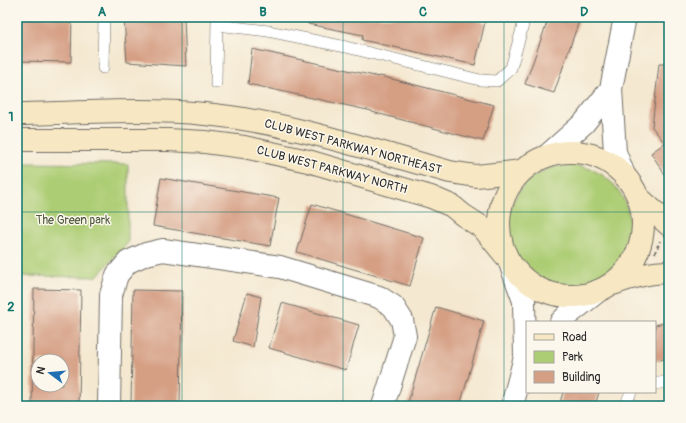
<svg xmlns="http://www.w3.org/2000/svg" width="686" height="423" font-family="Pangolin,sans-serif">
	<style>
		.green { fill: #adcd75; stroke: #6c7c50 }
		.building { fill: #d59f84; fill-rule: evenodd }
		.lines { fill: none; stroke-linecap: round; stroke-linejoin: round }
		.lane-casing { stroke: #716d65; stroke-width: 12 }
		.street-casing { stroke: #716d65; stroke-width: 24 }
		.secondary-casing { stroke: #716d65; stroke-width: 24 }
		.path { stroke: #716d65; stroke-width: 2.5; stroke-dasharray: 3 3; stroke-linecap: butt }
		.lane { stroke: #fff; stroke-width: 11 }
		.street { stroke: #fff; stroke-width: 22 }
		.secondary { stroke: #f7e8c3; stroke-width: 22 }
		.grid { fill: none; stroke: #0f766e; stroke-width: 1; stroke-opacity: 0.55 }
		.labels { text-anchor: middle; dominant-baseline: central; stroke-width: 3; stroke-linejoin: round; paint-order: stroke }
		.street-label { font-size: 12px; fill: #2b2b2b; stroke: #fbf7ec }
		.park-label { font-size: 12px; fill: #525c41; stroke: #fbf7ec }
		.neatline { fill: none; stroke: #0f766e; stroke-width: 1.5 }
		.grid-label { font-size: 13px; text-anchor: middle; font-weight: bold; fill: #0f766e }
	</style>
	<rect width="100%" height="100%" fill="#fbf7ec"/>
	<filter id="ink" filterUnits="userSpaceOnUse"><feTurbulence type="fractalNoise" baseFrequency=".025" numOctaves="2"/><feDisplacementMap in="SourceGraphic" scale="8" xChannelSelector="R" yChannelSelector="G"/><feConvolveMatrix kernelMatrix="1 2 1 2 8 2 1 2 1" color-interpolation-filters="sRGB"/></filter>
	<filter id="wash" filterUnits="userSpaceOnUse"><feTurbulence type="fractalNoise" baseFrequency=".012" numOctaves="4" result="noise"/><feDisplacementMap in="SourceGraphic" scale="16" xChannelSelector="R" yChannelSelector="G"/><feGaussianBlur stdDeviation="0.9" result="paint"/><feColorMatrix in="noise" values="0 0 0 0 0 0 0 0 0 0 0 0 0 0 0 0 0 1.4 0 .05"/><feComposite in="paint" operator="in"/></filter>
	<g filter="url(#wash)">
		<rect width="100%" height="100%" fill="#f4e8d0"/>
		<!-- green -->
		<path class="green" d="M17 163 128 164V243L96 277 17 276Z
			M508 226a61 61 0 1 1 122 0a61 61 0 1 1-122 0Z"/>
		<g id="blocks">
			<!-- building -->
			<path class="building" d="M17 17H72L71 62 17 61Z
				M124 17H184L186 66 127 62Z
				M308 17H461L485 22 475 65 362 40 363 35 308 24Z
				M549 17H570L579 21 554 93 525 84Z
				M252 49 379 77 380 76 494 105 483 141 372 112V111L248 84Z
				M659 64H669V181L651 153 665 143 652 127Z
				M161 178 279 198 270 246 153 226Z
				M312 204 424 238 410 286 297 252Z
				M34 289 81 290 79 406H32ZM38 361H62V385H38Z
				M133 290 182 291 180 406H131Z
				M247 293 261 297 253 347 233 341Z
				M282 303 359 325 346 370 269 348Z
				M436 307 484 321 460 406H407Z
				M669 322V358L655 361V325Z
				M563 392H599L595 406H559Z"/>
		</g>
	</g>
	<g filter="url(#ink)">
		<use href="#blocks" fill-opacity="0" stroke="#716d65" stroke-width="1"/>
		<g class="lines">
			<defs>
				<path id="lane" d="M217 25 268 31 346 47 480 80 497 81 511 68 522 29 524 17
					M103 68 104 17
					M216 83 217 17
					M655 384 669 381
					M625 406 631 392"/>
				<path id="street" d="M548 155 584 123 611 89
					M624 175 615 152 611 89 625 17
					M510 263 524 301 525 357 512 406
					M561 322 570 313 598 291
					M109 406 111 295 117 275 128 262 146 254 163 250 280 267 379 297 393 306 402 320 405 336 383 406"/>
				<path id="secondary" d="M17 114C78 113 144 108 205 114 289 122 370 150 450 172L476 176 522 171
					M17 140H168L205 142 244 147 308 161 431 197 452 206 463 215 483 228 505 255
					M499 224a72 72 0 1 1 144 0a72 72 0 1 1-144 0Z
					M639 198 669 225
					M613 284C632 277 649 272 669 272"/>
			</defs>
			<!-- lane casing -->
			<use href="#lane" class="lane-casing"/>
			<!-- street casing -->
			<use href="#street" class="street-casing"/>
			<!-- secondary casing -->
			<use href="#secondary" class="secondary-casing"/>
			<!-- path -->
			<path class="path" d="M655 253 660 241"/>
			<!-- lane -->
			<use href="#lane" class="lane"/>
			<!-- street -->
			<use href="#street" class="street"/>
			<!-- secondary -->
			<use href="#secondary" class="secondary"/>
		</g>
	</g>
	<!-- grid -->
	<path class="grid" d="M182 17V406M343 17V406M504 17V406M17 212H669"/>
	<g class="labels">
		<!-- street labels -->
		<g class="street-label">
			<text transform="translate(353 147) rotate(15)">CLUB WEST PARKWAY NORTHEAST</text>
			<text transform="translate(332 170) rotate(15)">CLUB WEST PARKWAY NORTH</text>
		</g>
		<!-- park labels -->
		<g class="park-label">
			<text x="73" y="220">The Green park</text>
		</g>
	</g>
	<!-- margin -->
	<rect width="686" height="423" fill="none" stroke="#fbf7ec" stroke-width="44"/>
	<!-- legend -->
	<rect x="526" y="321" width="130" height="72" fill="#fbf7ec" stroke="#a8a59f"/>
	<rect x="534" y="334" width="20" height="6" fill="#f7e8c3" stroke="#a8a59f"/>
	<text x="562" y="341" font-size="12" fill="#2b2b2b">Road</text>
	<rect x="534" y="351" width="20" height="12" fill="#adcd75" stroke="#a8a59f"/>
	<text x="562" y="361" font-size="12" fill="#2b2b2b">Park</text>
	<rect x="534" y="371" width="20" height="12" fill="#d59f84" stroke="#a8a59f"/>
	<text x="562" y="381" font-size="12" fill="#2b2b2b">Building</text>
	<!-- north arrow -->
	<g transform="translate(50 373) rotate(286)"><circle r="19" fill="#fbf7ec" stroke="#a8a59f"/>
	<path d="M0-3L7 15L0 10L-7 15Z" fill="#1f6fb2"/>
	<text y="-6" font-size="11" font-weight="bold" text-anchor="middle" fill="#2b2b2b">N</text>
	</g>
	<rect x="22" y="22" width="642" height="379" class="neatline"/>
	<g class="grid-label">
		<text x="102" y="16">A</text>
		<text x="263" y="16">B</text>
		<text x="423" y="16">C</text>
		<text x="584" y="16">D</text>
		<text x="11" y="121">1</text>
		<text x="11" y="311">2</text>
	</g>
</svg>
